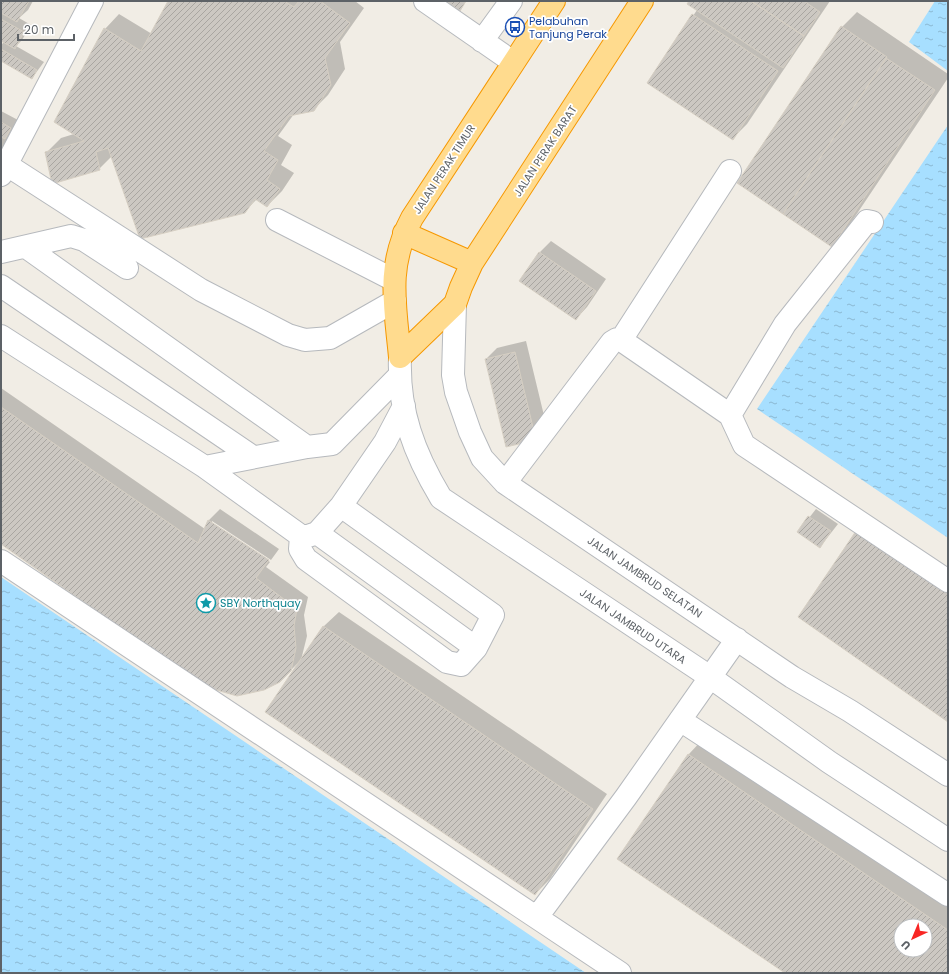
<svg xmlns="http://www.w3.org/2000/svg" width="949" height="974" font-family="Poppins,sans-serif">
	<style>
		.water { fill: url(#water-ripples) }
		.shadow { fill: #0003; fill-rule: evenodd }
		.building { fill: url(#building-hatch); stroke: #d6cfc3; fill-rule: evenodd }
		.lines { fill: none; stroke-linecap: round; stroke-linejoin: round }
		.minor-casing { stroke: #b6b9bd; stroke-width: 24 }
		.highway-casing { stroke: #f69800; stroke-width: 24 }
		.minor { stroke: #fff; stroke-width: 22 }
		.highway { stroke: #ffdb8e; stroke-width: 22 }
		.labels { text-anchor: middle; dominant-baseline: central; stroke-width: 3.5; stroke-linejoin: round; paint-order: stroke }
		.transit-label { font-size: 11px; fill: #164399; stroke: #fff; text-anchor: start }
		.street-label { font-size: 11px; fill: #5d6267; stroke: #fff }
		.culture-label { font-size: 11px; fill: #0d838f; stroke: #fff; text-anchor: start }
	</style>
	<defs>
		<pattern id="water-ripples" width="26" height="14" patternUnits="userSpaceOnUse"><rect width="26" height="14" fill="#a7dfff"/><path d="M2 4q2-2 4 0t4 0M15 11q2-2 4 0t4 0" fill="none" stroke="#8bb8d2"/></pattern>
		<pattern id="building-hatch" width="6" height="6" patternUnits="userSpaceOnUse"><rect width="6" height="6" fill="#ccc8c2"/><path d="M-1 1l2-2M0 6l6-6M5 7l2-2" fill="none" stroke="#a9a6a1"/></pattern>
	</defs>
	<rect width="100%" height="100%" fill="#f1ede5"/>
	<!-- water -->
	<path class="water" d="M935 1H948V71L909 42Z
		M948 125V538L757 409Z
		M1 577 586 973H1Z"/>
	<!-- shadow -->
	<path class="shadow" d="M1 1H33L28 10 19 18 31 25 22 40 16 46 44 62 32 78 1 60V45L4 42 1 40Z
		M169 1H355L364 8 340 42 345 69 328 95 313 110 294 114 278 136 292 145 281 165 294 173 282 191 267 206 257 199 244 212 112 156 99 169 46 153 61 138 74 134 105 29 119 14 152 34Z
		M690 1H830L747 124 732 139 648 82 697 10Z
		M857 12 948 74V78L846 230 832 245 842 27Z
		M1 111 18 120 1 153Z
		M551 241 606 279 587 307 576 319 540 252Z
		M526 341 547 428 535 439 486 359 497 348Z
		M1 388 205 529 209 520 220 509 279 549 271 560 212 521V524L270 562 266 567 308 597 304 615 307 636 301 660 324 626 339 612 607 794 550 879 535 894 300 661 279 682 1 542Z
		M816 509 838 524 820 547 798 532Z
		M703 739 948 905V973H787L618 859 689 754ZM901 926H925V950H901Z"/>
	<!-- building -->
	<path class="building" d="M1 1H29L17 22 1 13Z
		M168 1H284L294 7 299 1H320L350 23 325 58 331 85 314 111 289 116 264 151 278 160 267 180 280 189 267 207 255 199 245 213 140 239 108 148 96 152 100 170 52 184 45 152 84 141 54 122 104 28 141 51Z
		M446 1H466L460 11Z
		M689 1H751L804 36 783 68 687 4Z
		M751 1H804L820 12 804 36Z
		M692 14 778 71 733 140 647 83Z
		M1 19 24 32 15 49 1 41Z
		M841 26 887 57 783 214 737 183Z
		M1 49 37 70 32 79 1 61Z
		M886 58 935 90 832 247 783 214Z
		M1 122 11 128 5 139 1 137Z
		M539 252 596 291 576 320 519 281Z
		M515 352 536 440 506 447 485 359Z
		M1 407 198 543 208 520 269 560 256 578 297 609 294 626 296 648 291 671 280 682 264 690 237 696 203 686 1 544Z
		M808 516 831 531 820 548 797 532Z
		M856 531 948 593V722L798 617Z
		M323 626 593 809 535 895 265 712Z
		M688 754 948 930V973H785L617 859ZM901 926H925V950H901Z"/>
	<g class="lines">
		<defs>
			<path id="minor" d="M425 1 513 62
				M482 41 511 1
				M7 165 201 290 288 335 305 340 330 338 395 301
				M1 175 92 1
				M277 220 394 280
				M26 247 307 447
				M1 252 71 236 84 240 127 268
				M1 286 253 457
				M455 304 453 375 456 392 470 432 482 458 505 483 792 677 850 711 948 775
				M1 336 205 467 301 536H308L317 533 341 506 385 442 404 406
				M621 340 730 171
				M400 357C398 411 414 453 441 498L710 677 829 762 948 840
				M730 415 785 324 867 221 872 222
				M205 467 307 447 332 444 400 375
				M505 483 612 342 617 339 621 340 730 415 744 445 948 581
				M317 533 476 648
				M301 536 300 549 306 559 447 662 461 665 476 648 493 615 341 506
				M1 561 620 973
				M680 720 948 895
				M537 917 626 797 737 639"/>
			<path id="highway" d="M404 233 472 263
				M400 357 455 304 461 287 472 263 642 1
				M400 357C395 304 386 267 412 218L554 1"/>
		</defs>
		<!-- minor casing -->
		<use href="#minor" class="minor-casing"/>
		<!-- highway casing -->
		<use href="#highway" class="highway-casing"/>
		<!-- minor -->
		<use href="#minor" class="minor"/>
		<!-- highway -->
		<use href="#highway" class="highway"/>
	</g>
	<!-- icons -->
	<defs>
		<symbol id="bus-ring" viewBox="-11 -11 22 22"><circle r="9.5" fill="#fff" stroke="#1a4fb4" stroke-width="1.5"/><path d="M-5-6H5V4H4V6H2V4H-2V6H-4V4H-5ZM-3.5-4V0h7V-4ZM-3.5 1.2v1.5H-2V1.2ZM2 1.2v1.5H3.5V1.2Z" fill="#1a4fb4"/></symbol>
		<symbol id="sight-ring" viewBox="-11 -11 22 22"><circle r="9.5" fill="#fff" stroke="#0f9aa8" stroke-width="1.5"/><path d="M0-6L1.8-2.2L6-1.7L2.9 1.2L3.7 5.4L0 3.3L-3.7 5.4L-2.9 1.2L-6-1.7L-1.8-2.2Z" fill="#0f9aa8"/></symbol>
	</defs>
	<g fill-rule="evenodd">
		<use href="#bus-ring" x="504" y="16" width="22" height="22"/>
		<use href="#sight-ring" x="195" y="592" width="22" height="22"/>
	</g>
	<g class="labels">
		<!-- transit labels -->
		<g class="transit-label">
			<text x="529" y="21">Pelabuhan<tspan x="529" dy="13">Tanjung Perak</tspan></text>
		</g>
		<!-- street labels -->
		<g class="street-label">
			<text transform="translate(545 151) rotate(-57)">JALAN PERAK BARAT</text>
			<text transform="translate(444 169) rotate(-57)">JALAN PERAK TIMUR</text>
			<text transform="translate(645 577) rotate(34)">JALAN JAMBRUD SELATAN</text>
			<text transform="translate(633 626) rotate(34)">JALAN JAMBRUD UTARA</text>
		</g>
		<!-- culture labels -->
		<g class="culture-label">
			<text x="220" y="603">SBY Northquay</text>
		</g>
	</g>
	<!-- border -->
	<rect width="949" height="974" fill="none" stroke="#5d6267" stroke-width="4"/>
	<!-- north arrow -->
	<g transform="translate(913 938) rotate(224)"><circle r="19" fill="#ffffff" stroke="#bec0c2"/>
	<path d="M0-3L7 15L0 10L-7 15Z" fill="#f82624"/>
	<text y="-6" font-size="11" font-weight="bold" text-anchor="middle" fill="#5d6267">U</text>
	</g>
	<!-- scale -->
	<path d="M18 34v6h56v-6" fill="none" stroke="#5d6267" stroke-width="2"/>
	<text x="24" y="34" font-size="12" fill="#5d6267" stroke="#ffffff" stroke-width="3" paint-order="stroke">20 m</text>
</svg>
